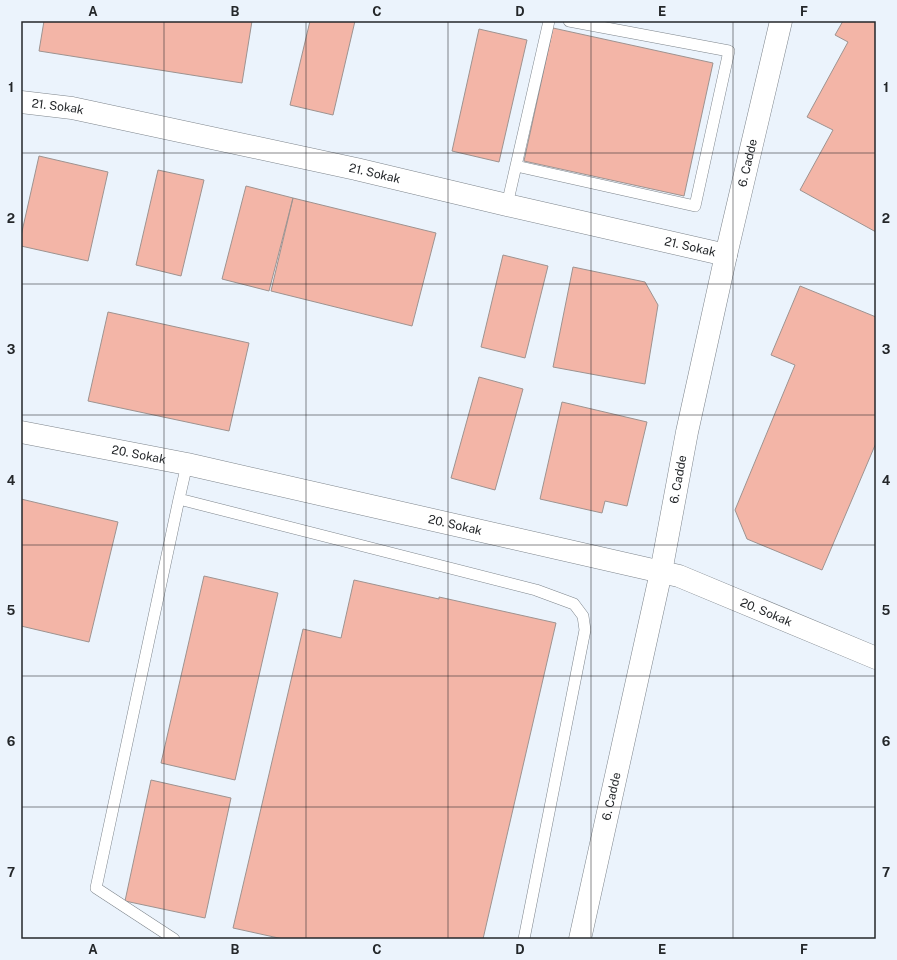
<svg xmlns="http://www.w3.org/2000/svg" width="897" height="960" font-family="'Public Sans',sans-serif">
	<style>
		.building { fill: #f3b5a7; stroke: #9e9390 }
		.lines { fill: none; stroke-linecap: round; stroke-linejoin: round }
		.lane-casing { stroke: #7e858c; stroke-width: 12 }
		.street-casing { stroke: #7e858c; stroke-width: 23 }
		.secondary-casing { stroke: #7e858c; stroke-width: 23 }
		.lane { stroke: #fff; stroke-width: 11 }
		.street { stroke: #fff; stroke-width: 22 }
		.secondary { stroke: #fff; stroke-width: 22 }
		.grid { fill: none; stroke: #24272a; stroke-width: 1; stroke-opacity: 0.55 }
		.labels { text-anchor: middle; dominant-baseline: central; stroke-width: 3; stroke-linejoin: round; paint-order: stroke }
		.street-label { font-size: 12px; fill: #24272a; stroke: #ebf3fc }
		.neatline { fill: none; stroke: #24272a; stroke-width: 1.5 }
		.grid-label { font-size: 13px; text-anchor: middle; font-weight: bold; fill: #24272a }
	</style>
	<rect width="100%" height="100%" fill="#ebf3fc"/>
	<!-- building -->
	<path class="building" d="M44 21H252L242 83 39 51Z
		M310 21H355L333 115 290 105Z
		M843 21H876V232L800 190 833 130 807 117 848 42 835 35Z
		M553 28 713 63 684 196 524 161Z
		M479 29 527 40 499 162 452 151Z
		M39 156 108 172 88 261 21 246V236Z
		M158 170 204 180 181 276 136 265Z
		M246 186 293 198 269 291 222 279Z
		M293 198 436 233 412 326 271 291Z
		M503 255 548 266 525 358 481 347Z
		M573 267 645 282 658 305 645 384 553 367Z
		M800 286 876 317V443L822 570 747 539 735 510 795 365 771 355Z
		M108 312 249 343 229 431 88 401Z
		M479 377 523 389 495 490 451 478Z
		M562 402 647 422 627 506 605 501 602 513 540 499Z
		M21 499 118 522 89 642 21 626Z
		M204 576 278 593 235 780 161 763Z
		M354 580 439 599V597L556 623 483 939H283L233 928 303 629 341 638Z
		M151 780 231 798 205 918 125 901Z"/>
	<g class="lines">
		<defs>
			<path id="lane" d="M516 166 695 206 729 51 569 21
				M507 205 549 21
				M179 499 187 464
				M174 939 96 888 179 499 536 590 574 604 583 616 585 630 524 939"/>
			<g id="street">
				<path id="s1" d="M21 102 72 108 356 169 507 205 726 255"/>
				<path id="s2" d="M21 432 187 464 679 576 876 658"/>
			</g>
			<g id="secondary">
				<path id="s3" d="M580 939 661 572 687 432 726 255 781 21"/>
			</g>
		</defs>
		<!-- lane casing -->
		<use href="#lane" class="lane-casing"/>
		<!-- street casing -->
		<use href="#street" class="street-casing"/>
		<!-- secondary casing -->
		<use href="#secondary" class="secondary-casing"/>
		<!-- lane -->
		<use href="#lane" class="lane"/>
		<!-- street -->
		<use href="#street" class="street"/>
		<!-- secondary -->
		<use href="#secondary" class="secondary"/>
	</g>
	<!-- grid -->
	<path class="grid" d="M164 21V939M306 21V939M448 21V939M591 21V939M733 21V939M21 153H876M21 284H876M21 415H876M21 545H876M21 676H876M21 807H876"/>
	<g class="labels">
		<!-- street labels -->
		<g class="street-label">
			<text stroke="none"><textPath href="#s1" startOffset="37">21. Sokak</textPath></text>
			<text stroke="none"><textPath href="#s3" startOffset="794">6. Cadde</textPath></text>
			<text stroke="none"><textPath href="#s1" startOffset="361">21. Sokak</textPath></text>
			<text stroke="none"><textPath href="#s1" startOffset="685">21. Sokak</textPath></text>
			<text stroke="none"><textPath href="#s2" startOffset="120">20. Sokak</textPath></text>
			<text stroke="none"><textPath href="#s3" startOffset="470">6. Cadde</textPath></text>
			<text stroke="none"><textPath href="#s2" startOffset="444">20. Sokak</textPath></text>
			<text stroke="none"><textPath href="#s2" startOffset="768">20. Sokak</textPath></text>
			<text stroke="none"><textPath href="#s3" startOffset="146">6. Cadde</textPath></text>
		</g>
	</g>
	<!-- border -->
	<rect width="897" height="960" fill="none" stroke="#ebf3fc" stroke-width="44"/>
	<rect x="22" y="22" width="853" height="916" class="neatline"/>
	<g class="grid-label">
		<text x="93" y="16">A</text>
		<text x="235" y="16">B</text>
		<text x="377" y="16">C</text>
		<text x="520" y="16">D</text>
		<text x="662" y="16">E</text>
		<text x="804" y="16">F</text>
		<text x="11" y="92">1</text>
		<text x="886" y="92">1</text>
		<text x="11" y="223">2</text>
		<text x="886" y="223">2</text>
		<text x="11" y="354">3</text>
		<text x="886" y="354">3</text>
		<text x="11" y="485">4</text>
		<text x="886" y="485">4</text>
		<text x="11" y="615">5</text>
		<text x="886" y="615">5</text>
		<text x="11" y="746">6</text>
		<text x="886" y="746">6</text>
		<text x="11" y="877">7</text>
		<text x="886" y="877">7</text>
		<text x="93" y="954">A</text>
		<text x="235" y="954">B</text>
		<text x="377" y="954">C</text>
		<text x="520" y="954">D</text>
		<text x="662" y="954">E</text>
		<text x="804" y="954">F</text>
	</g>
</svg>
